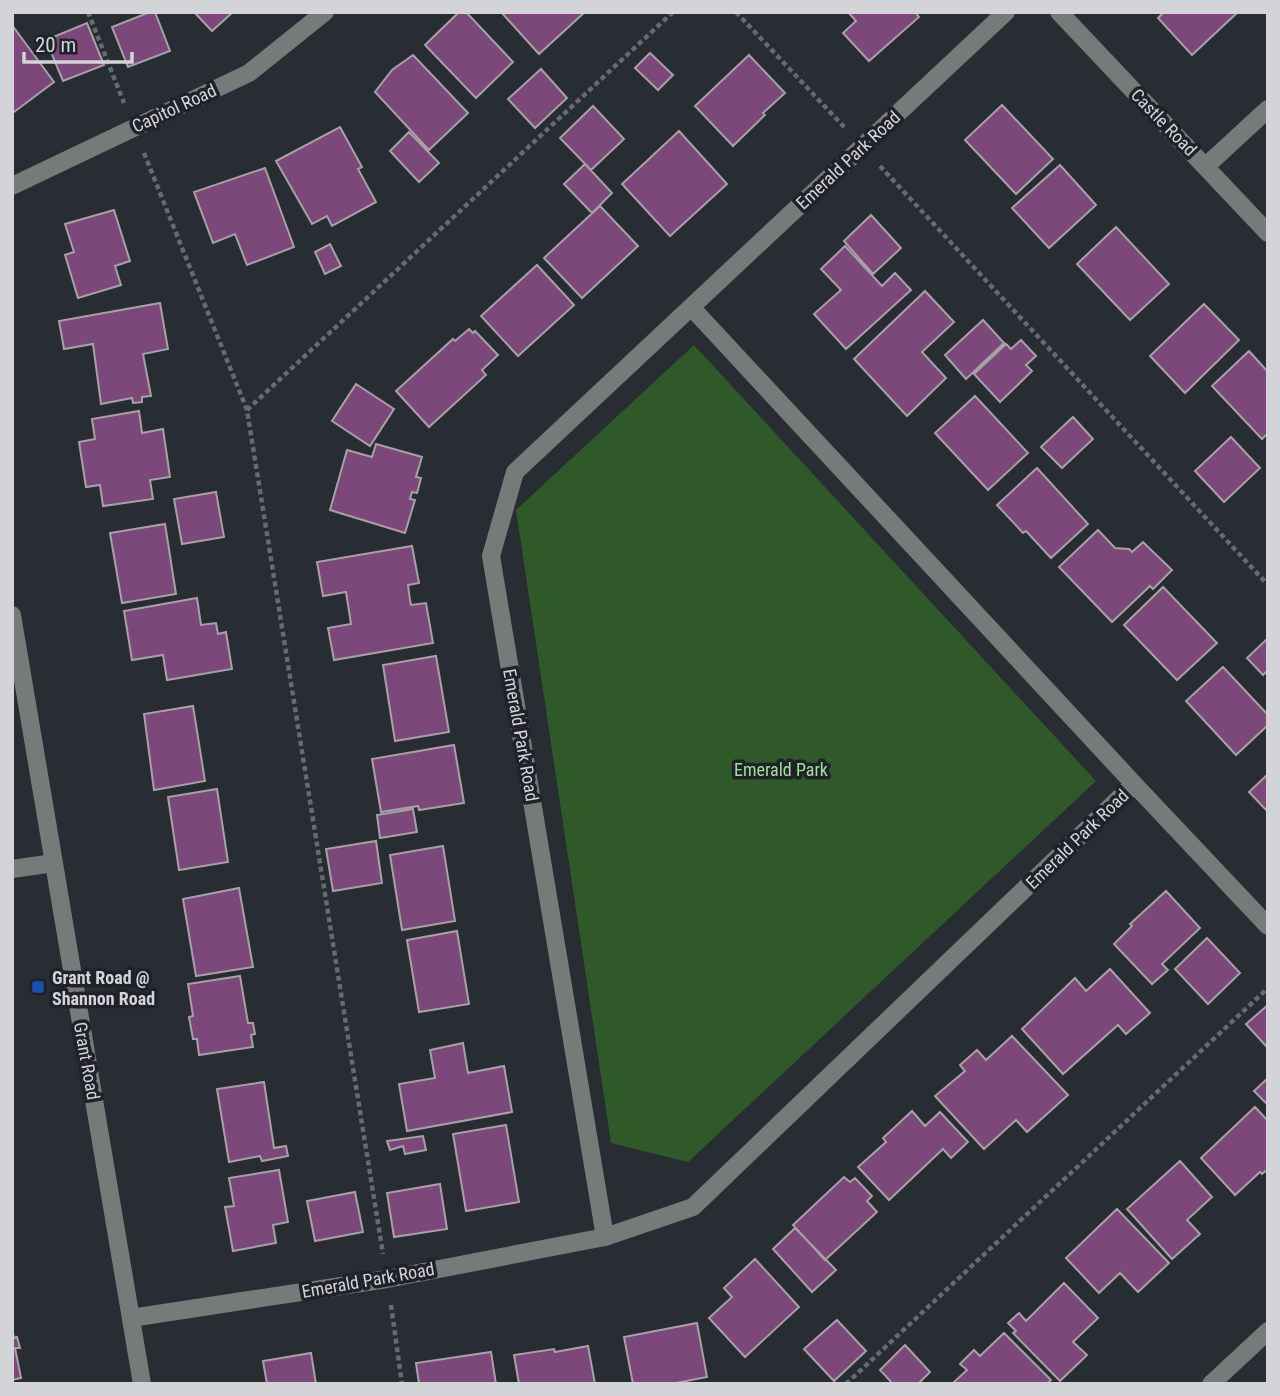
<svg xmlns="http://www.w3.org/2000/svg" width="1280" height="1396" font-family="'Roboto Condensed',sans-serif">
	<style>
		.green { fill: #30592a }
		.building { fill: #7c4879; stroke: #a7a0a7; stroke-width: 2 }
		.lines { fill: none; stroke-linecap: round; stroke-linejoin: round }
		.path { stroke: #676b70; stroke-width: 4.5; stroke-dasharray: 5 3.5; stroke-linecap: butt }
		.minor { stroke: #767a78; stroke-width: 18 }
		.transit-dot { fill: #1a4fb4; stroke: #1f2329; stroke-width: 2.5 }
		.labels { text-anchor: middle; dominant-baseline: central; stroke-width: 7; stroke-linejoin: round; paint-order: stroke }
		.street-label { font-size: 18px; fill: #d2d4d8; stroke: #1f2329 }
		.park-label { font-size: 18px; fill: #9ee393; stroke: #1f2329 }
		.poi-label { font-size: 18px; font-weight: bold; fill: #d2d4d8; stroke: #1f2329; text-anchor: start }
	</style>
	<rect width="100%" height="100%" fill="#282d33"/>
	<!-- green -->
	<path class="green" d="M694 345 1096 781 688 1162 611 1143 516 510Z"/>
	<!-- building -->
	<path class="building" d="M150 12H155L170 51 128 67 112 27Z
		M194 12H233L212 31Z
		M459 12H466L513 62 476 98 425 45Z
		M501 12H585L539 54Z
		M848 12H915L919 17 869 61 843 33 856 21Z
		M1164 12H1238L1192 55 1158 18Z
		M87 23 104 65 63 81 46 40Z
		M12 25 54 82 14 112 12 110Z
		M650 53 673 75 658 90 635 68Z
		M413 55 468 113 429 150 375 92 392 70Z
		M749 55 785 93 763 113 765 115 733 146 695 106Z
		M541 69 567 98 535 128 508 99Z
		M1002 105 1053 159 1016 194 965 140Z
		M593 106 624 139 591 170 560 138Z
		M340 127 362 167 358 169 376 202 332 226 327 216 312 224 276 161Z
		M679 131 727 184 670 236 622 184Z
		M409 132 439 163 419 182 390 151Z
		M585 164 612 193 592 213 564 184Z
		M1060 165 1096 205 1049 248 1012 208Z
		M265 168 294 247 247 265 235 234 213 243 194 192Z
		M600 206 638 246 582 298 544 258Z
		M114 210 130 261 115 266 121 285 78 298 65 255 74 252 65 224Z
		M871 215 901 248 873 274 844 241Z
		M1116 227 1169 284 1130 320 1077 264Z
		M330 244 341 266 325 274 315 252Z
		M845 246 882 286 895 273 911 290 846 349 814 314 841 290 821 269Z
		M537 265 574 305 518 356 481 316Z
		M925 291 954 322 922 352 946 378 907 416 854 359Z
		M160 303 168 349 143 354 151 396 142 397V402L133 403 132 398 101 404 93 344 64 349 59 321Z
		M1204 304 1239 340 1185 393 1150 356Z
		M983 320 1004 343 966 379 945 355Z
		M469 329 473 333 475 331 498 355 482 370 486 375 429 427 396 391 453 339 455 341Z
		M1021 340 1036 356 1026 365 1032 371 1000 402 974 374 1006 344 1011 349Z
		M1249 351 1268 372V433L1262 439 1212 386Z
		M356 384 394 409 370 446 332 421Z
		M975 396 1028 453 988 490 935 433Z
		M139 411 142 433 163 429 170 477 150 480 153 499 103 506 100 485 86 487 79 442 95 439 92 419Z
		M1073 417 1093 439 1062 468 1041 447Z
		M1231 437 1260 468 1224 502 1195 471Z
		M376 444 422 457 416 477 421 478 417 493 412 492 410 499 415 500 405 533 330 510 347 450 372 457Z
		M1037 468 1088 524 1051 558 1026 531 1023 533 997 505Z
		M216 492 224 537 182 544 174 499Z
		M165 524 176 594 122 603 110 533Z
		M1098 530 1115 548 1129 549 1132 552 1143 542 1172 570 1153 589 1150 586 1112 622 1059 567Z
		M412 546 419 583 408 585 410 600 411 605 426 603 433 643 334 660 328 628 351 624 346 592 323 596 317 562Z
		M1163 587 1217 643 1177 680 1124 625Z
		M197 598 201 625 216 623 218 634 226 632 232 669 167 680 163 655 132 660 124 611Z
		M1268 638V670L1263 675 1247 658Z
		M436 656 449 732 395 741 383 665Z
		M1223 667 1268 715V725L1236 755 1186 701Z
		M193 706 205 781 154 790 144 714Z
		M454 745 464 803 419 810 418 806 381 812 372 759Z
		M1268 774V812L1249 792Z
		M217 789 228 862 179 870 168 797Z
		M413 809 417 832 380 838 377 815Z
		M376 841 382 883 333 891 326 849Z
		M443 846 455 921 402 930 390 855Z
		M239 888 253 967 196 976 183 899Z
		M1166 891 1200 928 1162 964 1168 970 1152 984 1114 944 1132 926 1130 924Z
		M457 931 469 1004 419 1012 407 940Z
		M1207 938 1240 973 1208 1004 1175 969Z
		M1110 969 1150 1013 1126 1034 1118 1025 1063 1074 1022 1029 1075 978 1086 991Z
		M240 976 248 1023H253L255 1034 251 1035 253 1047 199 1055 197 1039H193L189 1017 193 1016 188 984Z
		M1268 1005V1044L1266 1046 1246 1024Z
		M1012 1036 1068 1095 1027 1132 1016 1120 984 1149 935 1096 965 1071 960 1065 977 1050 986 1060Z
		M463 1043 468 1073 504 1066 512 1112 407 1131 399 1084 435 1078 430 1050Z
		M1268 1078V1105L1254 1091Z
		M264 1082 274 1148 286 1146 288 1156 262 1161 260 1156 229 1162 217 1089Z
		M1255 1107 1268 1121V1169L1262 1174 1260 1172 1235 1195 1201 1158Z
		M912 1111 925 1126 940 1112 968 1142 951 1158 943 1149 889 1200 858 1167 886 1142 883 1138Z
		M506 1125 519 1202 466 1211 453 1134Z
		M423 1136 426 1150 405 1154 403 1146 390 1150 387 1141Z
		M1180 1161 1212 1197 1187 1220 1200 1234 1172 1259 1127 1209Z
		M279 1170 288 1222 273 1225 276 1243 233 1251 225 1207 234 1206 229 1178Z
		M844 1177 850 1182 855 1178 872 1196 867 1201 877 1212 825 1260 793 1225Z
		M440 1184 447 1229 394 1237 387 1193Z
		M355 1192 363 1232 315 1241 307 1201Z
		M1117 1209 1169 1263 1138 1292 1120 1273 1099 1293 1066 1258Z
		M795 1228 836 1270 812 1292 773 1249Z
		M755 1259 799 1307 745 1357 709 1318 732 1297 724 1288Z
		M1064 1283 1098 1318 1073 1342 1087 1355 1060 1381 1013 1333 1016 1331 1008 1323 1019 1313 1026 1321Z
		M837 1320 866 1351 834 1381 804 1349Z
		M697 1323 707 1377 671 1384H633L624 1337Z
		M12 1328 14 1338 17 1337 20 1348H15L21 1378 12 1380Z
		M1004 1333 1051 1380 1047 1384H957L954 1382 967 1370 960 1364 974 1350 980 1356Z
		M905 1345 930 1372 918 1384H893L880 1370Z
		M588 1346 595 1384H519L514 1355 554 1349 555 1352Z
		M491 1352 496 1384H419L416 1363Z
		M311 1353 316 1384H267L263 1361Z"/>
	<g class="lines">
		<!-- path -->
		<path class="path" d="M88 12 124 103
			M736 12 846 129
			M144 153 247 410 383 1254
			M880 166 1268 585
			M247 410 673 12
			M391 1305 402 1384
			M846 1384 1268 988"/>
		<!-- minor -->
		<path class="minor" d="M1059 12 1268 233
			M1206 166 1268 109
			M12 186 249 73 325 12
			M691 307 1134 784 1268 926
			M12 615 142 1384
			M12 869 54 863
			M605 1237 491 556 515 472 1006 12
			M131 1318 387 1279 605 1237 693 1207 1134 784
			M1211 1384 1268 1331"/>
	</g>
	<!-- markers -->
	<rect class="transit-dot" x="31" y="980" width="14" height="14" rx="3.5"/>
	<g class="labels">
		<!-- street labels -->
		<g class="street-label">
			<text transform="translate(174 108) rotate(-25)">Capitol Road</text>
			<text transform="translate(1164 122) rotate(46)">Castle Road</text>
			<text transform="translate(848 160) rotate(-43)">Emerald Park Road</text>
			<text transform="translate(521 735) rotate(80)">Emerald Park Road</text>
			<text transform="translate(1077 839) rotate(-44)">Emerald Park Road</text>
			<text transform="translate(87 1061) rotate(80)">Grant Road</text>
			<text transform="translate(368 1280) rotate(-10)">Emerald Park Road</text>
		</g>
		<!-- park labels -->
		<g class="park-label">
			<text x="781" y="769">Emerald Park</text>
		</g>
		<!-- poi labels -->
		<g class="poi-label">
			<text x="52" y="977">Grant Road @<tspan x="52" dy="21">Shannon Road</tspan></text>
		</g>
	</g>
	<!-- border -->
	<rect width="1280" height="1396" fill="none" stroke="#d2d4d8" stroke-width="28"/>
	<!-- scale -->
	<path d="M24 52v10h108v-10" fill="none" stroke="#d2d4d8" stroke-width="3.5"/>
	<text x="35" y="52" font-size="21" fill="#d2d4d8" stroke="#1f2329" stroke-width="5" paint-order="stroke">20 m</text>
</svg>
